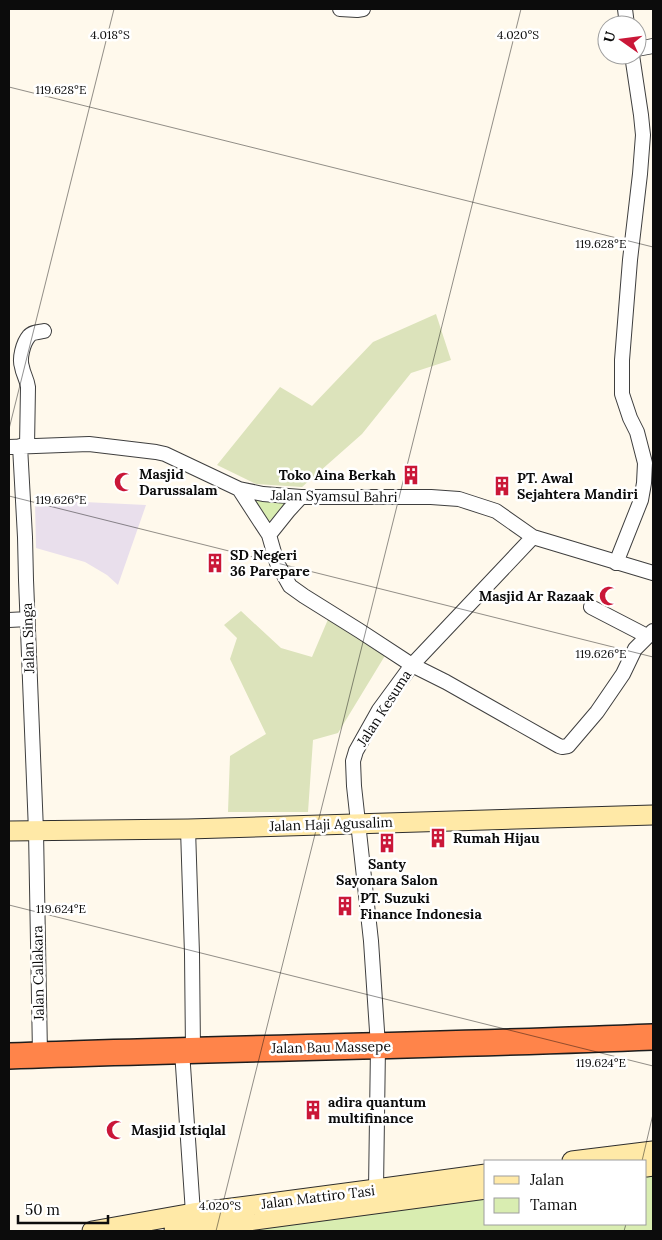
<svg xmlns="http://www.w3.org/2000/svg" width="662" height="1240" font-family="Lora,serif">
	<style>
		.industrial { fill: #e9dfec }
		.green { fill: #d9edb1 }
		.cemetery { fill: #dce3bb }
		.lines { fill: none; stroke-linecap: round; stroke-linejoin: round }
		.street-casing { stroke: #3f3f3f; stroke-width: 16 }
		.secondary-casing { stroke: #2e2e2e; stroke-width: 21 }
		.highway-casing { stroke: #1d1d1d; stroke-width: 28 }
		.street { stroke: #fff; stroke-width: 14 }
		.secondary { stroke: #ffe9a7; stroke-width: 19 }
		.highway { stroke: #ff844a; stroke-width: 25 }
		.ticks { fill: none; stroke: #0c0c0c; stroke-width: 1; stroke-opacity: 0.45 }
		.labels { text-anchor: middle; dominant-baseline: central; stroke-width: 5; stroke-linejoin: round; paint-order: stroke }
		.poi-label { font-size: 14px; font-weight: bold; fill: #0c0c0c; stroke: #fff; text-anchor: start }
		.street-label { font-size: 14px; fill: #0c0c0c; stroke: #fff }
		.ticks-label { font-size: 12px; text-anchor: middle; fill: #0c0c0c; stroke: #fff; stroke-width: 5; stroke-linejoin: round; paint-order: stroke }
	</style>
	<rect width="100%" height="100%" fill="#fff9ec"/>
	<!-- industrial -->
	<path class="industrial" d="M35 502H84L146 505 118 585 107 575 85 562 36 548Z"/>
	<!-- green -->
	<path class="green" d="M247 495 292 500 267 523Z
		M653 1174V1231H231L486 1196V1224H646V1175Z"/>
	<!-- cemetery -->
	<path class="cemetery" d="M436 314 451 360 411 373 362 434 302 487 256 484 217 465 280 387 312 406 373 342Z
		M241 611 281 648 312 657 329 617 386 654 338 733 313 740 308 812H228L230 756 266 734 230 659 237 638 224 625Z"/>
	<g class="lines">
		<defs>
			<path id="street" d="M340 9 357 10 363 9
				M625 9 627 25
				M637 49 653 46
				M20 446 25 537 26 580 36 831 40 1054
				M27 446 28 387C27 379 23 374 22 367 19 359 23 343 29 336 32 332 39 332 44 331
				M9 447 89 444 156 452 165 454 239 489 263 494 301 497H431L459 499 496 511 533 537 653 573
				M239 489 269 535 277 563 290 586 304 596 360 631 412 665 446 682 559 746 562 747 568 746 597 712 623 674 635 649 653 631
				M269 535 289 510 301 497
				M616 563 641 500 644 483 645 463 637 432 630 418 622 394V360L630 260 640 174 643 135 641 115 632 55
				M591 607 647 636
				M9 620 28 619
				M188 829 192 954 193 1050
				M182 1051 193 1213 195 1222
				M377 1197 376 1189 378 1046 371 941 354 786 353 761 356 751 379 710 412 665 533 537"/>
			<path id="secondary" d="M9 831 188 829 653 815
				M572 1161 653 1151
				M646 1167 653 1166
				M92 1231 193 1213 376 1189 486 1174
				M174 1231 486 1189"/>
			<path id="highway" d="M9 1056C224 1048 438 1046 653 1037"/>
		</defs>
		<!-- street casing -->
		<use href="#street" class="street-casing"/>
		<!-- secondary casing -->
		<use href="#secondary" class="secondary-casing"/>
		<!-- highway casing -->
		<use href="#highway" class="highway-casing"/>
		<!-- street -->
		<use href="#street" class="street"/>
		<!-- secondary -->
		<use href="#secondary" class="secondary"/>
		<!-- highway -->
		<use href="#highway" class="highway"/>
	</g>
	<!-- ticks -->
	<path class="ticks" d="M9 87 653 247M9 429 114 9M9 496 653 657M9 905 653 1066M642 1161 653 1114M216 1231 521 9M624 1231 626 1224"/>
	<!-- icons -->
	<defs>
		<symbol id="building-bare" viewBox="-9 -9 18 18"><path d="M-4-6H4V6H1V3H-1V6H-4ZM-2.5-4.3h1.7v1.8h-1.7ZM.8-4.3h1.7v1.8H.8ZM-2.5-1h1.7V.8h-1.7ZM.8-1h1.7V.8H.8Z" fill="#ca1738" stroke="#fff" stroke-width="2.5" paint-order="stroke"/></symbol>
		<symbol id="mosque-bare" viewBox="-9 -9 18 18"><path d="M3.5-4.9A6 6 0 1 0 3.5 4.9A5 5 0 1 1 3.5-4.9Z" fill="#ca1738" stroke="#fff" stroke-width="2.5" paint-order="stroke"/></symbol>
	</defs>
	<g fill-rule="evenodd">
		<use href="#building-bare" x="397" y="461" width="28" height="28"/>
		<use href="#mosque-bare" x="110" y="468" width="28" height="28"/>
		<use href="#building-bare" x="488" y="472" width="28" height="28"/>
		<use href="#building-bare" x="201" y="549" width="28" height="28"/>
		<use href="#mosque-bare" x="595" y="582" width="28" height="28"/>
		<use href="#building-bare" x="424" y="824" width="28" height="28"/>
		<use href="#building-bare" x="373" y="829" width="28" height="28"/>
		<use href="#building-bare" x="331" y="892" width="28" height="28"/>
		<use href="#building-bare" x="299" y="1096" width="28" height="28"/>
		<use href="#mosque-bare" x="102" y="1116" width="28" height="28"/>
	</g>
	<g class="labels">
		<!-- poi labels -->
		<g class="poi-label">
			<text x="139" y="474">Masjid<tspan x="139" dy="16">Darussalam</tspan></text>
			<text x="396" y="475" text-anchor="end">Toko Aina Berkah</text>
			<text x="517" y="478">PT. Awal<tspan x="517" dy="16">Sejahtera Mandiri</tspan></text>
			<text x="230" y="555">SD Negeri<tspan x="230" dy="16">36 Parepare</tspan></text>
			<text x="594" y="596" text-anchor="end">Masjid Ar Razaak</text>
			<text x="453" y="838">Rumah Hijau</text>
			<text x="387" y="864" text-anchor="middle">Santy<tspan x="387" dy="16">Sayonara Salon</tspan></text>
			<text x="360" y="898">PT. Suzuki<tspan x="360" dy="16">Finance Indonesia</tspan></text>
			<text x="328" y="1102">adira quantum<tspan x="328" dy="16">multifinance</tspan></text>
			<text x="131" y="1130">Masjid Istiqlal</text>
		</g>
		<!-- street labels -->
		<g class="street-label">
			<text transform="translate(334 496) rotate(1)">Jalan Syamsul Bahri</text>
			<text transform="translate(28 638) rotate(-92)">Jalan Singa</text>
			<text transform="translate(384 708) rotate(-57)">Jalan Kesuma</text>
			<text transform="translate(331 824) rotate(-2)">Jalan Haji Agusalim</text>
			<text transform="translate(38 973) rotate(-91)">Jalan Callakara</text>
			<text transform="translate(331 1047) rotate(-1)">Jalan Bau Massepe</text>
			<text transform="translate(318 1197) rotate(-7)">Jalan Mattiro Tasi</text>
		</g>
	</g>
	<g class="ticks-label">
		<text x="110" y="39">4.018°S</text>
		<text x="518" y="39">4.020°S</text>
		<text x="61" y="94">119.628°E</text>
		<text x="601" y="248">119.628°E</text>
		<text x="61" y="504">119.626°E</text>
		<text x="601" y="658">119.626°E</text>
		<text x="61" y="913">119.624°E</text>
		<text x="601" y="1067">119.624°E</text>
		<text x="220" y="1210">4.020°S</text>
	</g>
	<!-- border -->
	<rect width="662" height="1240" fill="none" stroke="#0c0c0c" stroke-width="20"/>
	<!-- legend -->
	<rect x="484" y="1160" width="162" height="65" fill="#ffffff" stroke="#9e9e9e"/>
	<rect x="494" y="1176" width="25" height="8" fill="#ffe9a7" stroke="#9e9e9e"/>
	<text x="530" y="1185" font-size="15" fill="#0c0c0c">Jalan</text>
	<rect x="494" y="1198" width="25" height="15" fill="#d9edb1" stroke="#9e9e9e"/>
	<text x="530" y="1210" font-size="15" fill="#0c0c0c">Taman</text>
	<!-- north arrow -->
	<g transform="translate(622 40) rotate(284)"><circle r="24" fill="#ffffff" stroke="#9e9e9e"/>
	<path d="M0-4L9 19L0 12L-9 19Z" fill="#ca1738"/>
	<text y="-8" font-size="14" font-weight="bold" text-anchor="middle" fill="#0c0c0c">U</text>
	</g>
	<!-- scale -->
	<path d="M18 1215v8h90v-8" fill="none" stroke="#0c0c0c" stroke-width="2.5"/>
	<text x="25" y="1215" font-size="15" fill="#0c0c0c" stroke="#ffffff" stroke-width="4" paint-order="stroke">50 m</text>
</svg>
